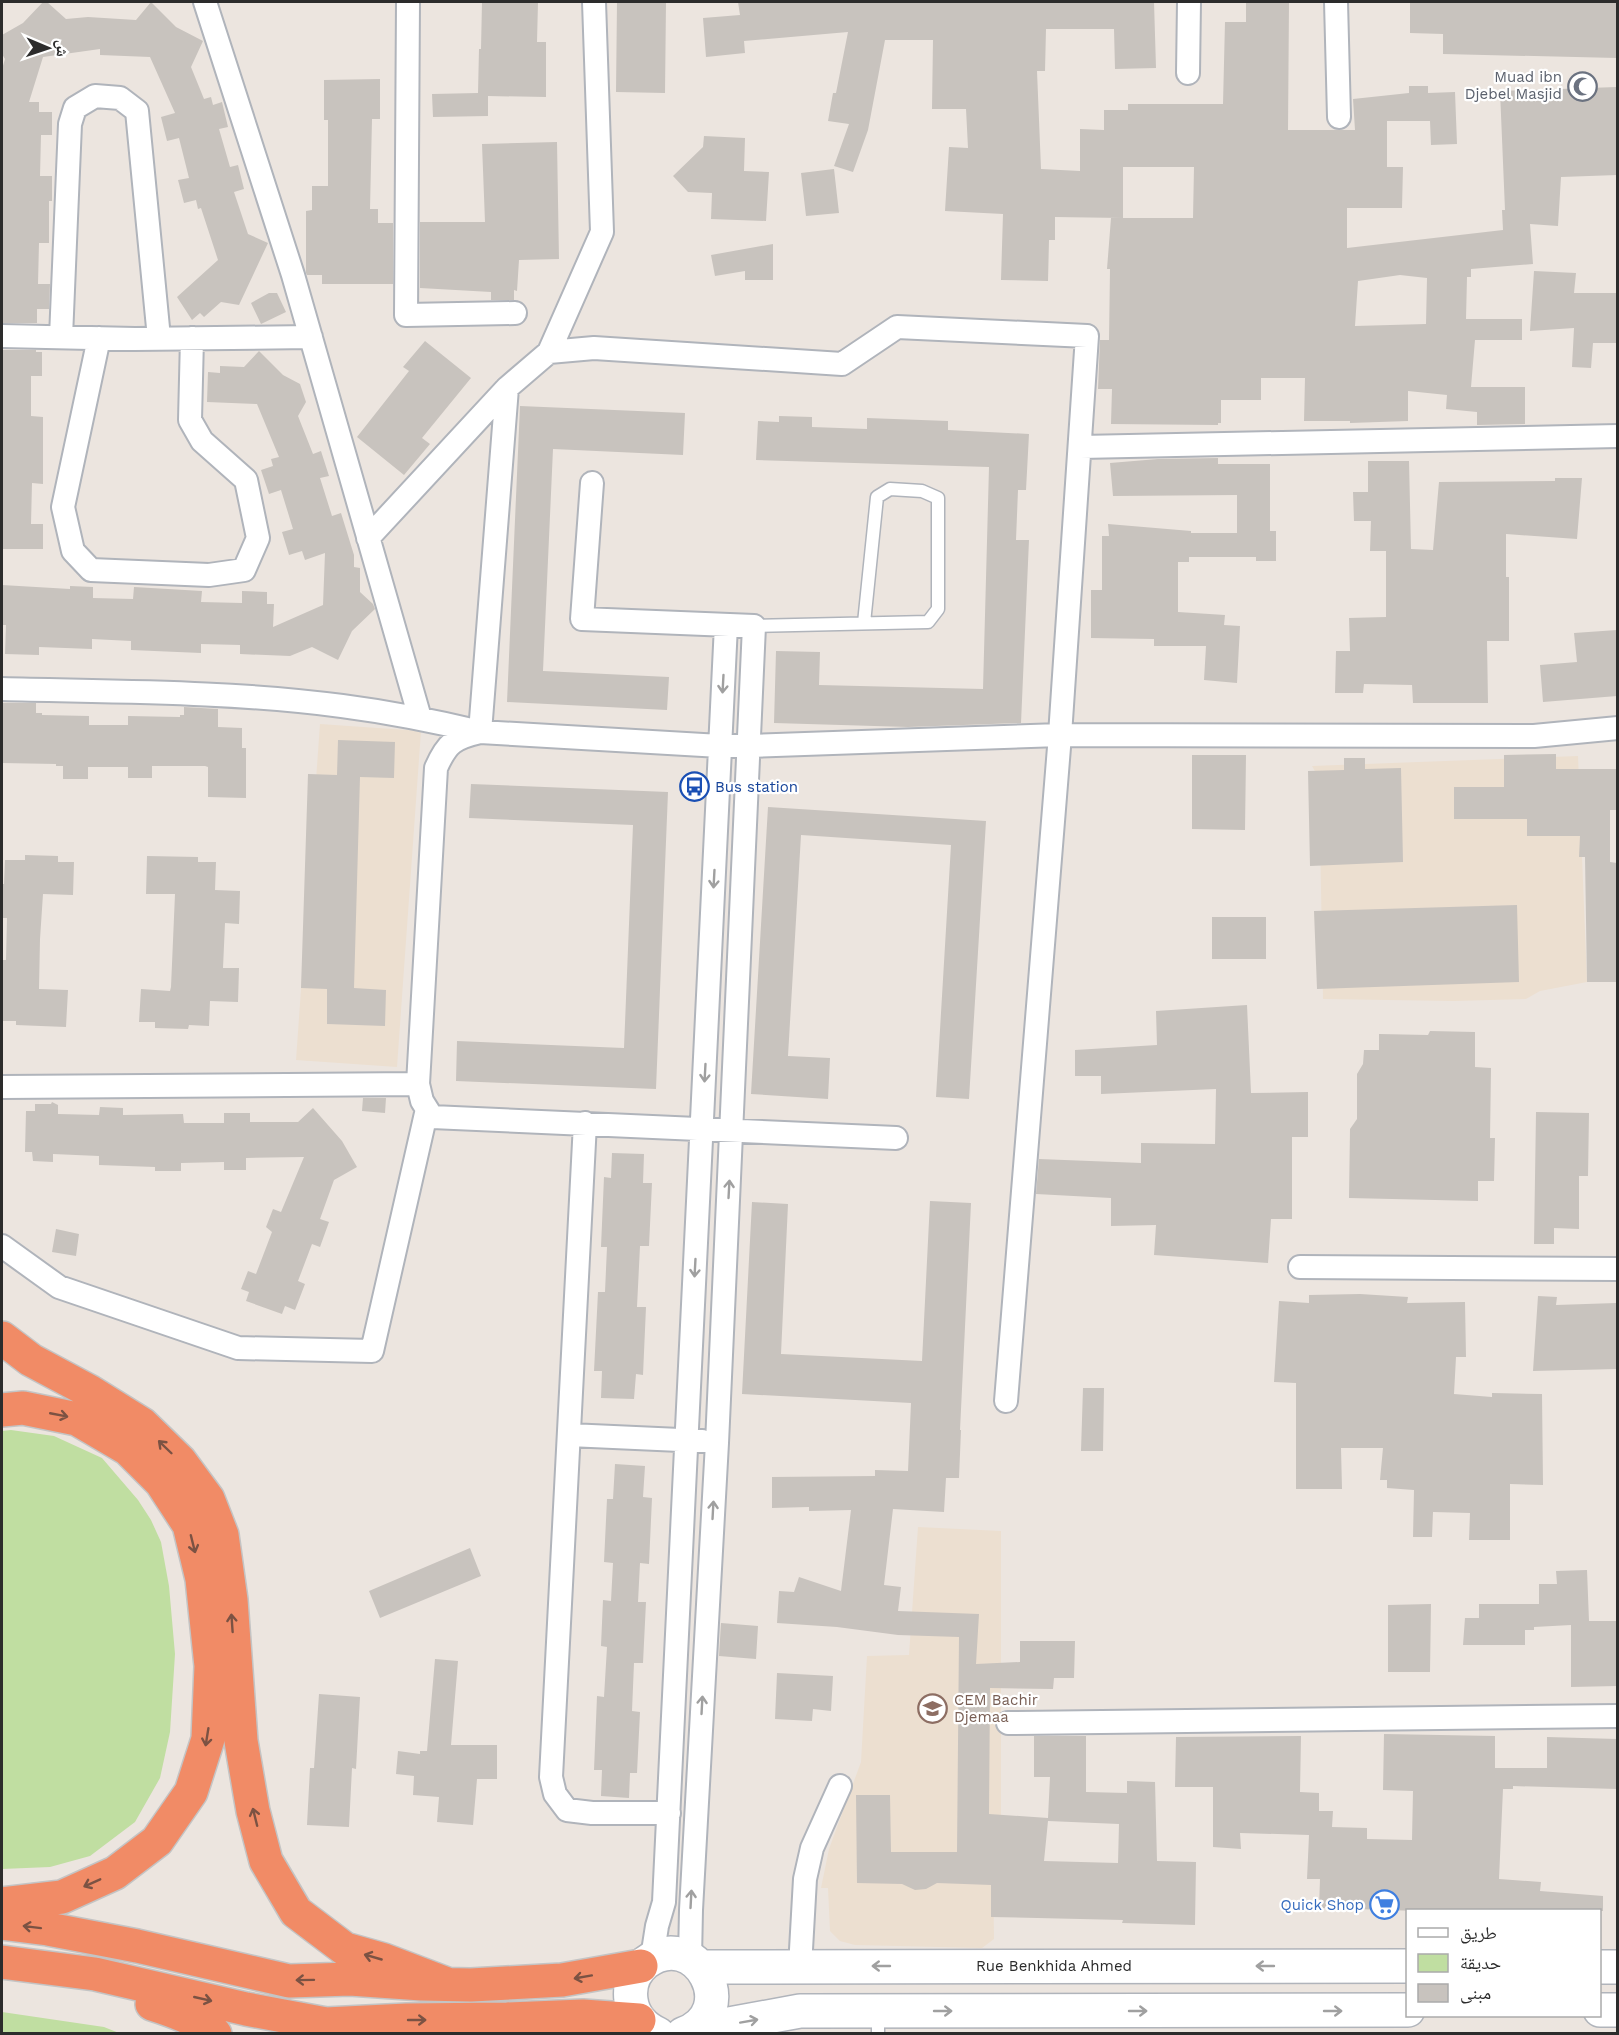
<svg xmlns="http://www.w3.org/2000/svg" width="1619" height="2035" font-family="'Work Sans','Noto Naskh Arabic',sans-serif">
	<style>
		.education { fill: #ecdfd0 }
		.green { fill: #c0dea1 }
		.building { fill: #c8c3be; fill-rule: evenodd }
		.lines { fill: none; stroke-linecap: round; stroke-linejoin: round }
		.lane-casing { stroke: #b0b4bb; stroke-width: 15 }
		.street-casing { stroke: #b0b4bb; stroke-width: 26 }
		.secondary-casing { stroke: #b0b4bb; stroke-width: 36 }
		.highway-casing { stroke: #c4c4c4; stroke-width: 36 }
		.lane { stroke: #fff; stroke-width: 12 }
		.street { stroke: #fff; stroke-width: 22 }
		.secondary { stroke: #fff; stroke-width: 33 }
		.highway { stroke: #f18b66; stroke-width: 33 }
		.oneway { stroke: #a0a0a0 }
		.oneway2 { stroke: #7b5243 }
		.labels { text-anchor: middle; dominant-baseline: central; stroke-width: 4.5; stroke-linejoin: round; paint-order: stroke }
		.worship-label { font-size: 15px; fill: #5b616d; stroke: #fff; text-anchor: end }
		.transit-label { font-size: 15px; fill: #164399; stroke: #fff; text-anchor: start }
		.education-label { font-size: 15px; fill: #785e54; stroke: #fff; text-anchor: start }
		.shop-label { font-size: 15px; fill: #366cbe; stroke: #fff; text-anchor: end }
		.street-label { font-size: 15px; fill: #2c2c2c; stroke: #fff }
	</style>
	<rect width="100%" height="100%" fill="#ece5df"/>
	<!-- education -->
	<path class="education" d="M320 724 421 731 397 1067 296 1060Z
		M1578 756 1587 982 1540 991 1526 999 1454 1001 1323 999 1319 778 1312 766Z
		M918 1527 1001 1531V1855L993 1863 994 1939 982 1948 855 1945 840 1941 830 1931 828 1888H821L829 1849 861 1762 867 1656 909 1655Z"/>
	<!-- green -->
	<path class="green" d="M11 1430 54 1436 102 1458 138 1500 151 1520 161 1542 169 1586 175 1654 170 1732 160 1778 135 1822 90 1856 50 1867 2 1869V1431Z
		M2 2012 104 2027 119 2033H2Z"/>
	<!-- building -->
	<path class="building" d="M43 2H47L66 19 88 17 136 20 151 2 176 27 203 41 191 67 204 99 211 97 213 105 222 102 228 127 219 129 230 167 238 165 244 189 234 192 248 234 268 243 239 305 221 302 204 317 200 313 192 320 177 297 218 260 201 208 198 209 196 200 184 203 178 180 189 178 179 138 167 141 161 117 175 113 150 57 100 55V49L43 57 29 102H39V112H52V135H41L40 176H52V201H49V243H39L38 284H50L49 309H37V323H2V69L5 59 2 54V35L23 23Z
		M482 2H538L537 42H546V97L488 96V116L433 117 432 94 478 93 479 49H481Z
		M617 2H666L665 93 616 92Z
		M738 2H1154L1156 68 1115 69 1114 29H1046L1045 71H1037L1041 169 1080 171V129L1104 130V110H1128V104H1223L1225 22H1246V2H1289L1288 130H1355L1353 99 1409 93V86H1428V93L1455 92 1457 144 1431 145 1430 121H1387V167H1403L1402 208H1347V248L1503 230 1502 210H1505L1500 91 1617 87V175L1561 177 1558 226 1530 224 1533 264 1471 269V277H1467L1466 319H1522V340H1475L1471 387H1525V424L1477 425V412L1446 409 1447 395 1408 391V421L1350 423V421H1304L1305 378H1261V400H1221V423H1218V425L1111 424 1112 389H1098L1100 340H1109L1110 269H1107L1111 218H1193L1194 167H1123V218L1055 217V240H1049L1048 281 1001 280 1003 214 945 211 949 147 968 148 966 109H932L933 40H885L868 130 853 172 834 166 849 124 828 121 833 93H836L848 32 744 41 745 53 706 57 703 18 740 15ZM1400 275 1427 278 1426 324 1355 326 1358 281Z
		M1410 2H1617V58L1443 54V34L1410 33Z
		M380 79V119H372L370 209H378V223H393V284H322V275H307L306 273V211L312 210V186H328V120H324V80Z
		M704 136 745 138 744 171 769 172 766 221 711 219 712 193 688 192 673 176 703 147Z
		M557 142 559 259 519 260 517 291 514 290V300H491V292L420 288V222H485L482 144Z
		M834 169 839 213 806 216 801 173Z
		M773 244V280H745V271L715 276 711 255Z
		M1534 271 1576 273 1574 293H1617V343H1593L1591 368 1572 367 1574 328 1530 331Z
		M269 293H277L286 312 261 324 251 303Z
		M425 341 471 378 422 438 430 444 404 475 357 437 409 371 403 367Z
		M2 350H36V352H42V376H31V416L43 417V484L32 483 31 524H43V549H2Z
		M259 351 283 375 300 384 306 402 298 416 313 454 321 451 329 476 320 478 332 516 341 513 354 555V567L360 568V592L373 604 375 609 352 631 338 660 312 647 290 656 240 654V645L201 644V653L131 650V641L92 639V649L39 647V655L5 654 6 625H2V585L70 589V586L93 587V598L133 599 134 587 202 591 201 602 242 603V591L267 592V604H274L273 627 323 605 325 553 305 560 302 551 289 555 282 532 293 529 281 490 269 494 261 470 273 466 271 459 279 457 257 404 207 402 208 372 220 373V366L244 367Z
		M520 406 685 413 683 455 553 449 543 671 669 677 667 710 507 702Z
		M779 416 812 417V427L867 429V418L948 421V430L1029 434 1026 490H1018L1016 540H1029L1021 723 908 727 774 723 776 651 820 652 819 685 983 689 989 467 756 460 758 421 779 422Z
		M1218 458V464H1270V531H1276V561H1256V557H1189V562H1178V612L1225 615 1224 625 1240 626 1237 683 1204 680 1206 646H1154V639L1091 638V590H1102V536H1109L1108 524 1191 531V533H1237V495L1113 496 1110 463 1158 459Z
		M1368 461H1409L1411 549 1433 550 1439 482 1555 481V478H1582L1577 539 1506 534V577H1509V641H1487L1488 703H1413L1412 685 1364 684 1363 693H1335L1336 651H1350L1349 618 1386 617V551H1370L1371 521H1354L1353 492H1368Z
		M1617 630V696L1543 702 1540 665 1577 662 1574 633Z
		M3 703H36V713H42V715L89 716V725H128V716L180 717V715H184V707L218 709V727L242 728V748H246V798L208 797V767L205 766H152V778H128V767H88V779H63V766H56V764L2 763Z
		M338 740 395 742 394 778 360 777 354 988 386 990 385 1026 327 1024V989L301 988 308 774 337 775Z
		M1556 754V769H1617V810H1610V862L1617 863V982H1587L1585 857H1579L1580 836H1527V819H1454V787H1504V755Z
		M1192 755H1246L1245 830 1192 829Z
		M1344 758H1365V769L1401 768 1403 862 1310 866 1308 771 1344 770Z
		M471 784 668 792 656 1089 456 1081 457 1041 624 1048 633 825 469 818Z
		M768 807 986 821 969 1099 936 1097 951 845 801 835 788 1056 830 1058 828 1099 751 1094Z
		M25 855 58 856V862H74L73 895 43 894 40 939 39 989 68 990 66 1027 16 1025V1021H2V960H6L7 918H2V884H4L5 860H25Z
		M147 856 198 857V862H216L215 890 240 891 239 924 225 923 223 968H239L238 1002 210 1001 209 1026 189 1025 188 1029 155 1028V1022H139L141 989 170 991 171 987 175 894H146Z
		M1517 905 1519 982 1317 989 1314 911Z
		M1212 917H1266V959H1212Z
		M1247 1005 1251 1093 1308 1092V1137H1292V1219H1271L1268 1263 1154 1255 1156 1225 1111 1226V1198L1036 1194 1039 1159 1141 1163V1143L1215 1144 1216 1089 1101 1094V1076H1075V1050L1157 1045 1156 1011Z
		M1430 1031 1475 1032V1067L1491 1068 1490 1138H1495L1494 1181H1478V1201L1349 1198 1350 1129 1357 1119V1074L1363 1064 1364 1050H1379V1034L1428 1035Z
		M363 1098H386L385 1113 362 1111Z
		M52 1102 58 1105V1114L99 1115 100 1107 123 1108V1115L183 1114 184 1123H224V1113H250V1122H298L313 1108 342 1141 357 1167 334 1180 320 1219 329 1222 320 1247 312 1244 298 1281 305 1284 295 1310 285 1306 282 1314 246 1301 249 1292 241 1289 248 1271 256 1274 272 1232 266 1227 273 1209 281 1212 304 1157 246 1158V1170H224V1162L181 1163V1171H155V1167L99 1165V1156L53 1154V1162L33 1161 32 1152H25L26 1111H35V1104H51Z
		M1536 1112 1589 1113 1588 1176H1579V1229L1554 1228V1244H1534Z
		M612 1153 644 1154 643 1183H652L649 1246H640L637 1307H646L643 1375 636 1374 634 1399 601 1398 602 1371H594L598 1292H605L607 1247H601L604 1177 611 1178Z
		M930 1201 971 1203 960 1430H961L959 1478H946L944 1512 893 1509 884 1585 901 1587 898 1611 979 1614 976 1664 1020 1662V1641H1075L1074 1678H1054L1053 1689 990 1688 989 1814 1048 1818 1050 1777H1034V1736H1086V1792L1127 1793V1781L1155 1782 1157 1861 1196 1862 1195 1925 1122 1923 1123 1920 991 1917V1885L937 1883 926 1889 915 1890 902 1884 857 1883 856 1795H890L891 1852H957L959 1637 898 1635 837 1627 777 1623 779 1591 794 1592 799 1577 841 1591 851 1510 809 1511V1507L772 1508V1477L875 1476V1470L908 1471 911 1403 742 1394 752 1202 788 1204 781 1354 922 1361ZM1048 1821 1119 1824 1118 1863 1044 1861Z
		M56 1229 79 1234 76 1256 52 1252Z
		M1360 1294 1408 1297 1407 1303 1465 1302 1466 1357H1456L1454 1394 1492 1397V1393L1542 1394 1543 1485 1510 1484V1540H1469L1470 1513 1433 1512 1432 1537H1413L1414 1490 1387 1488V1480H1380L1383 1448H1341L1342 1489H1296V1383L1274 1382 1279 1301 1309 1303V1295Z
		M1538 1296 1557 1297 1556 1305 1616 1303 1617 1369 1533 1371Z
		M1083 1388H1104L1103 1451H1081Z
		M615 1464 645 1466 643 1497 652 1498 649 1564 640 1563 638 1602H646L643 1663H634L632 1711 640 1712 637 1773H630L629 1798 601 1796 602 1770H594L597 1696 604 1697 607 1647 601 1646 603 1600 611 1601 613 1563 604 1562 607 1499H613Z
		M470 1548 481 1576 380 1618 369 1591Z
		M1587 1570 1589 1621H1617V1686L1571 1687V1625L1534 1627V1630H1525V1645H1463L1465 1618H1479V1604H1539V1584H1557L1556 1571Z
		M1431 1604 1430 1672H1388V1605Z
		M721 1623 758 1626 756 1659 719 1656Z
		M435 1659 458 1661 451 1745H497V1779H477L473 1825 437 1822 439 1797 413 1795 414 1776 396 1774 398 1751 420 1754V1751H427Z
		M777 1673 833 1676 831 1711 813 1709 812 1721 775 1719Z
		M319 1694 360 1697 356 1769 352 1768 349 1827 307 1825 310 1768H314Z
		M1384 1734 1495 1736V1768H1547V1737L1617 1739V1789L1513 1786V1789H1503L1499 1879 1541 1882 1540 1891 1603 1896V1911H1420L1319 1908 1320 1879H1307L1309 1835 1240 1833 1241 1849 1213 1847V1787H1175L1176 1737 1301 1736 1300 1792 1319 1793V1811H1333L1332 1827 1367 1828V1839L1412 1840 1413 1791 1383 1790Z"/>
	<g class="lines">
		<defs>
			<path id="lane" d="M754 626 928 622 938 609V498L922 491 890 489 877 497 864 623
				M878 2012V2034"/>
			<path id="street" d="M205 2 293 275 420 718
				M408 2 406 315 515 313
				M1336 2 1339 117
				M1188 73 1189 2
				M2 336 135 339 311 337
				M61 337 70 124 75 108 95 96 120 98 137 111 159 338
				M99 338 63 507 73 551 91 570 209 575 244 570 258 538 246 480 202 441 190 420 192 338
				M549 352 594 348 842 364 897 327 1087 336 1060 735 1006 1401
				M1081 447 1618 436
				M592 483 582 619 754 626 717 1443 691 1910 690 1958
				M368 538 507 388
				M2 689C115 692 229 691 342 706 388 712 434 721 480 732L507 388 549 352 602 232 594 2
				M2 1087 418 1084
				M585 1123 551 1777 555 1794 567 1810 592 1813H669
				M896 1138 432 1117 422 1101 418 1084 436 768C447 743 454 738 480 732L720 746H749L1060 735 1534 736 1618 728
				M2 1246 59 1287 238 1348 372 1351 427 1109
				M1300 1267 1618 1269
				M569 1435 702 1441
				M1008 1723 1618 1716
				M652 1958 657 1926 664 1902 726 625
				M800 1967 805 1879 812 1848 840 1786"/>
			<path id="secondary" d="M701 1967 1408 1966
				M1600 1967H1618
				M1600 2010H1618
				M691 2031 800 2011 1408 2010
				M658 2034C643 2027 633 2016 631 2000 629 1986 634 1972 645 1963 696 1924 744 2012 683 2034"/>
			<path id="highway" d="M2 1338 31 1360 89 1391 142 1424 180 1461 208 1499 222 1535 231 1600 241 1741 253 1811 266 1861 296 1912 345 1949 384 1960 447 1984
				M2 1410 23 1408 77 1419 128 1449 161 1482 189 1525 202 1579 211 1666 208 1739 191 1792 157 1841 115 1873 62 1897 2 1904
				M2 1923 48 1929 137 1946 289 1981 350 1979 422 1984 471 1985 562 1980 641 1966
				M2 1962 95 1974 246 2009 326 2024 407 2020 507 2019 583 2016 639 2020
				M152 2004C174 2011 196 2019 215 2034"/>
		</defs>
		<!-- lane casing -->
		<use href="#lane" class="lane-casing"/>
		<!-- street casing -->
		<use href="#street" class="street-casing"/>
		<!-- secondary casing -->
		<use href="#secondary" class="secondary-casing"/>
		<!-- highway casing -->
		<use href="#highway" class="highway-casing"/>
		<!-- lane -->
		<use href="#lane" class="lane"/>
		<!-- street -->
		<use href="#street" class="street"/>
		<!-- secondary -->
		<use href="#secondary" class="secondary"/>
		<!-- highway -->
		<use href="#highway" class="highway"/>
	</g>
	<!-- one-way arrows -->
	<defs><path id="oneway-shaft" d="M-6 0H5M1.5-3L5.5 0L1.5 3" fill="none" stroke-width="1.6" stroke-linecap="round" stroke-linejoin="round" transform="scale(1.5)"/></defs>
	<g class="oneway">
		<use href="#oneway-shaft" transform="translate(723 684) rotate(93)"/>
		<use href="#oneway-shaft" transform="translate(714 879) rotate(93)"/>
		<use href="#oneway-shaft" transform="translate(705 1073) rotate(93)"/>
		<use href="#oneway-shaft" transform="translate(729 1189) rotate(-87)"/>
		<use href="#oneway-shaft" transform="translate(695 1268) rotate(93)"/>
		<use href="#oneway-shaft" transform="translate(713 1510) rotate(-87)"/>
		<use href="#oneway-shaft" transform="translate(702 1705) rotate(-87)"/>
		<use href="#oneway-shaft" transform="translate(691 1899) rotate(-87)"/>
		<use href="#oneway-shaft" transform="translate(881 1966) rotate(180)"/>
		<use href="#oneway-shaft" transform="translate(1265 1966) rotate(-180)"/>
		<use href="#oneway-shaft" transform="translate(943 2011)"/>
		<use href="#oneway-shaft" transform="translate(1138 2011)"/>
		<use href="#oneway-shaft" transform="translate(1333 2011)"/>
		<use href="#oneway-shaft" transform="translate(749 2021) rotate(-10)"/>
	</g>
	<g class="oneway2">
		<use href="#oneway-shaft" transform="translate(59 1415) rotate(11)"/>
		<use href="#oneway-shaft" transform="translate(165 1447) rotate(-136)"/>
		<use href="#oneway-shaft" transform="translate(193 1544) rotate(76)"/>
		<use href="#oneway-shaft" transform="translate(232 1623) rotate(-94)"/>
		<use href="#oneway-shaft" transform="translate(207 1737) rotate(99)"/>
		<use href="#oneway-shaft" transform="translate(255 1817) rotate(-104)"/>
		<use href="#oneway-shaft" transform="translate(92 1883) rotate(156)"/>
		<use href="#oneway-shaft" transform="translate(32 1927) rotate(-173)"/>
		<use href="#oneway-shaft" transform="translate(373 1957) rotate(-164)"/>
		<use href="#oneway-shaft" transform="translate(583 1977) rotate(170)"/>
		<use href="#oneway-shaft" transform="translate(305 1980) rotate(179)"/>
		<use href="#oneway-shaft" transform="translate(203 1999) rotate(13)"/>
		<use href="#oneway-shaft" transform="translate(417 2020)"/>
	</g>
	<!-- icons -->
	<defs>
		<symbol id="mosque-ring" viewBox="-11 -11 22 22"><circle r="9.5" fill="#fff" stroke="#6b7280" stroke-width="1.5"/><path d="M3.5-4.9A6 6 0 1 0 3.5 4.9A5 5 0 1 1 3.5-4.9Z" fill="#6b7280"/></symbol>
		<symbol id="bus-ring" viewBox="-11 -11 22 22"><circle r="9.5" fill="#fff" stroke="#1a4fb4" stroke-width="1.5"/><path d="M-5-6H5V4H4V6H2V4H-2V6H-4V4H-5ZM-3.5-4V0h7V-4ZM-3.5 1.2v1.5H-2V1.2ZM2 1.2v1.5H3.5V1.2Z" fill="#1a4fb4"/></symbol>
		<symbol id="school-ring" viewBox="-11 -11 22 22"><circle r="9.5" fill="#fff" stroke="#8d6e63" stroke-width="1.5"/><path d="M0-5L7-2L0 1L-7-2ZM-4 1L0 2.5L4 1V4Q0 6-4 4Z" fill="#8d6e63"/></symbol>
		<symbol id="supermarket-ring" viewBox="-11 -11 22 22"><circle r="9.5" fill="#fff" stroke="#3f7fe0" stroke-width="1.5"/><path d="M-6-5.5h2.5l.6 2H6L4.5 2H-2.5L-4.4-4H-6ZM-1.5 3.2a1.3 1.3 0 1 0 .1 0ZM3 3.2a1.3 1.3 0 1 0 .1 0Z" fill="#3f7fe0"/></symbol>
	</defs>
	<g fill-rule="evenodd">
		<use href="#mosque-ring" x="1566" y="70" width="33" height="33"/>
		<use href="#bus-ring" x="678" y="770" width="33" height="33"/>
		<use href="#school-ring" x="916" y="1692" width="33" height="33"/>
		<use href="#supermarket-ring" x="1368" y="1888" width="33" height="33"/>
	</g>
	<g class="labels">
		<!-- worship labels -->
		<g class="worship-label">
			<text x="1562" y="77">Muad ibn<tspan x="1562" dy="17">Djebel Masjid</tspan></text>
		</g>
		<!-- transit labels -->
		<g class="transit-label">
			<text x="715" y="787">Bus station</text>
		</g>
		<!-- education labels -->
		<g class="education-label">
			<text x="954" y="1700">CEM Bachir<tspan x="954" dy="17">Djemaa</tspan></text>
		</g>
		<!-- shop labels -->
		<g class="shop-label">
			<text x="1364" y="1905">Quick Shop</text>
		</g>
		<!-- street labels -->
		<g class="street-label">
			<text x="1054" y="1966">Rue Benkhida Ahmed</text>
		</g>
	</g>
	<!-- border -->
	<rect width="1619" height="2035" fill="none" stroke="#2c2c2c" stroke-width="6"/>
	<!-- legend -->
	<rect x="1406" y="1909" width="195" height="108" fill="#ffffff" stroke="#ababab" stroke-width="1.5"/>
	<rect x="1418" y="1928" width="30" height="9" fill="#ffffff" stroke="#ababab" stroke-width="1.5"/>
	<text x="1460" y="1939" font-size="18" fill="#2c2c2c">طريق</text>
	<rect x="1418" y="1954" width="30" height="18" fill="#c0dea1" stroke="#ababab" stroke-width="1.5"/>
	<text x="1460" y="1969" font-size="18" fill="#2c2c2c">حديقة</text>
	<rect x="1418" y="1984" width="30" height="18" fill="#c8c3be" stroke="#ababab" stroke-width="1.5"/>
	<text x="1460" y="1999" font-size="18" fill="#2c2c2c">مبنى</text>
	<!-- north arrow -->
	<g transform="translate(48 48) rotate(92)" stroke="#ffffff" stroke-width="4.5" paint-order="stroke">
	<path d="M0-4.5L10 22L0 15L-10 22Z" fill="#2c2c2c"/>
	<text y="-9" font-size="16" font-weight="bold" text-anchor="middle" fill="#2c2c2c">ش</text>
	</g>
</svg>
